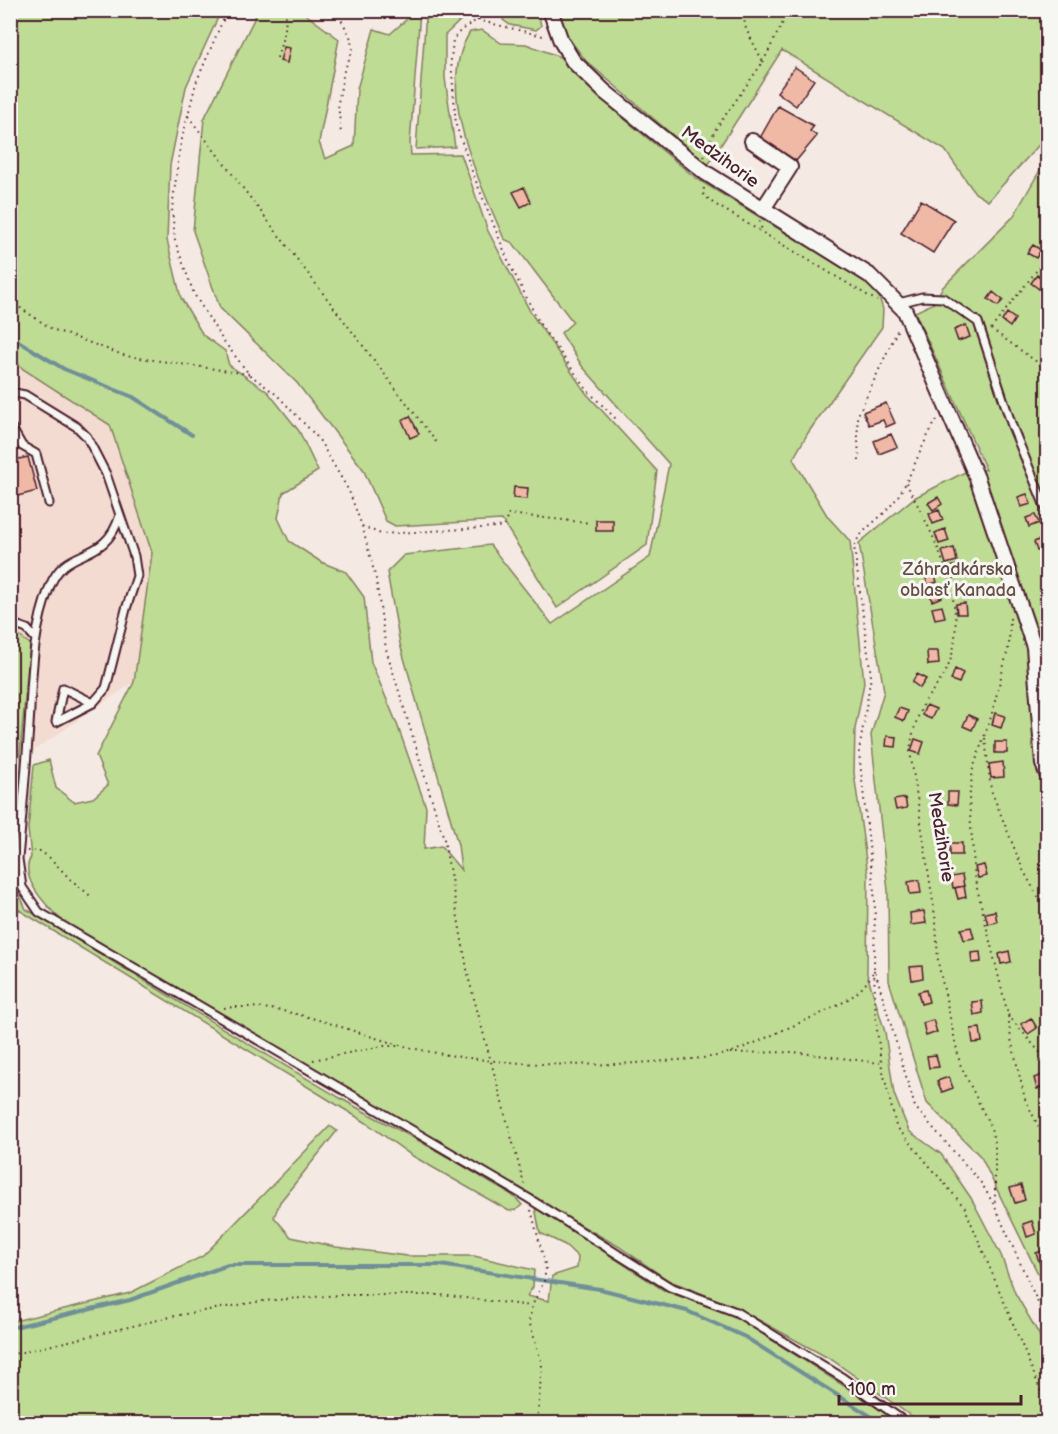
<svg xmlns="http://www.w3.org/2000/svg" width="1058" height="1434" font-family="'Balsamiq Sans',sans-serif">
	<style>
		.built { fill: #f4dbd1 }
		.green { fill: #bedc94; stroke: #847e60; stroke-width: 1.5 }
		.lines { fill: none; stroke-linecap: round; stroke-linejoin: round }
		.stream { stroke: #6f8f98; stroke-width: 4 }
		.building { fill: #f0b9a6; stroke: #4a1f2b; stroke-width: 1.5 }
		.lane-casing { stroke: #4a1f2b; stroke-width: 11 }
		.street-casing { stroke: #4a1f2b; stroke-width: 18 }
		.path { stroke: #4a1f2b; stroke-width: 2; stroke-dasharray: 1.5 4.5; stroke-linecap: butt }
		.lane { stroke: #f6f6f2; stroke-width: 7 }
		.street { stroke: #f6f6f2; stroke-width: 14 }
		.labels { text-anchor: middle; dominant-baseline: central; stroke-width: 6; stroke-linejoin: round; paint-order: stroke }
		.street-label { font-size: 18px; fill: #4a1f2b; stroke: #f6f6f2 }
		.park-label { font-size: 18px; fill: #674e45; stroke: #f6f6f2 }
	</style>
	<rect width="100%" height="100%" fill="#f5eae3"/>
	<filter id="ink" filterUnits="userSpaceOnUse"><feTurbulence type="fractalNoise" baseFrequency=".0167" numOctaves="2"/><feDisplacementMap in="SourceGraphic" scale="12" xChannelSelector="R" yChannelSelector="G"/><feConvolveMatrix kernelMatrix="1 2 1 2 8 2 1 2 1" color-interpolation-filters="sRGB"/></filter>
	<g filter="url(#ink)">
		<!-- built -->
		<path class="built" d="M10 356 23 369 110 425 152 553 134 682 20 760 30 644 11 630Z"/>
		<!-- green -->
		<path class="green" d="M429 10 486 11 463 18 445 35V78L455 147 416 149 426 12Z
			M10 11H221L186 87 170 165 167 240 181 298 203 335 225 351 229 365 268 392 299 431 318 471 283 493 278 518 289 541 321 562 346 572 364 597 371 662 397 724 426 807 424 849 441 846 461 870 458 845 400 644 387 572 404 555 490 545 552 624 650 557 669 464 582 366 561 333 573 322 513 243 504 239C480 181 433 92 470 32L482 30 501 43 526 44 560 57 617 113 697 179 876 288 883 309 882 327 808 433 793 459 828 517 850 541 864 683 855 729 854 773 868 875 867 974 885 1032 894 1094 909 1131 941 1154 971 1198 1001 1255 1015 1293 1047 1348V1423H921L832 1360 735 1307 668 1280 618 1246 539 1202 62 921C47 906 18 878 31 857L28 829 34 765 49 760 56 788 74 802 93 798 108 785 96 756 134 682 152 553 110 425 23 369 11 356Z
			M258 11H301L339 39 319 142 325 159 354 146 357 89 374 29 390 34 416 11H420L410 143 411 155 461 154 488 231 531 313 586 393 657 471 647 545 557 608 502 520 395 526 386 521 363 469 297 383 220 308 193 231 204 119Z
			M516 11H538L541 26 536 30 510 25 503 20 506 14Z
			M557 11H1047V136L988 201 975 193 945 150 782 50 708 165 586 61 561 28Z
			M1047 158V1292L981 1157 927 1103 889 981 888 891 871 735 884 691 859 543 914 498 971 469 986 470 915 312 934 303 942 288 1013 217Z
			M11 630 30 644 11 851 10 630Z
			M10 866 14 867 16 887 26 909C133 973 239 1040 347 1102 395 1129 443 1152 489 1182 502 1190 513 1193 522 1205L516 1210 509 1211 411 1155 365 1122 11 905Z
			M330 1126 337 1131 280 1202 274 1217 291 1237 336 1247 407 1256H474L534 1270 533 1287 527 1296 549 1301 552 1276 577 1268 578 1257 565 1245 540 1233 535 1207 665 1291 733 1315 902 1423H11L10 1322 130 1293 203 1256Z"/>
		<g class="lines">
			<!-- stream -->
			<path class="stream" d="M10 336 64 369 133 397 192 435
				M10 1328 130 1300 228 1265H440L600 1289 687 1311 745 1337 883 1424"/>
		</g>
		<!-- building -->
		<path class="building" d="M284 47 290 48 287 63 280 61Z
			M795 67 814 80 796 106 777 92Z
			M778 106 814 126 810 131 817 136 796 161 785 154 782 159 771 152 774 148 760 138Z
			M524 187 531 202 521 207 513 192Z
			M921 200 954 220 933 253 901 233Z
			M1033 245 1041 250 1036 258 1027 253Z
			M1037 275 1045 280 1039 289 1031 283Z
			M993 292 1003 300 998 306 988 299Z
			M1007 313 1015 319 1010 327 1002 321Z
			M966 325 970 337 958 341 954 330Z
			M886 403 895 423 886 427 883 420 869 425 863 412Z
			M410 416 419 434 410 438 402 420Z
			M891 434 897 447 879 454 874 441Z
			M28 457 37 491 10 498V461Z
			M514 487 528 488 527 499 513 498Z
			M1027 494 1031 504 1021 507 1018 497Z
			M938 497 942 504 933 510 928 503Z
			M939 510 943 520 933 524 929 514Z
			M1035 515 1039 523 1029 527 1026 518Z
			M596 520H613V531H596Z
			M945 529 949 541 939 544 935 533Z
			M1043 538 1047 547 1037 551 1034 542Z
			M954 548 957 561 946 564 942 551Z
			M957 565 960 576 950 579 947 568Z
			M933 570 937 582 928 585 924 573Z
			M939 588 942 597 932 601 929 591Z
			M965 603 966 614H957L956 604Z
			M942 606 945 617 935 619 932 608Z
			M927 651H938L939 664 928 665Z
			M955 669 963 673 959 683 951 680Z
			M917 674 926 679 920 688 912 682Z
			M926 705 936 709 931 719 922 715Z
			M899 708 908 711 904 721 895 717Z
			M995 713 1005 716 1001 728 992 725Z
			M968 715 977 719 972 730 963 726Z
			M887 736 897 737 896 747 886 746Z
			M915 739 924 742 920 754 911 751Z
			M995 742H1007V753H995Z
			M1003 762 1004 777 991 778 989 764Z
			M948 792H958L957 805 948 804Z
			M905 798 907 808 896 810 894 800Z
			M950 843H962V855H950Z
			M984 865 987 876 978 878 975 867Z
			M962 875 964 886 953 888 951 877Z
			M919 880 921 893 910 894 908 882Z
			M964 886 966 897 958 899 955 888Z
			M924 911 926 923 911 925 910 913Z
			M995 911 997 922 988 924 985 913Z
			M971 927 974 938 964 940 961 929Z
			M1009 951 1011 962 1001 964 999 954Z
			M980 952 981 962 972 963 971 953Z
			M922 966 923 978 912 980 910 967Z
			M926 990 929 1002 921 1004 918 992Z
			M982 1001 983 1013 974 1015 972 1002Z
			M1031 1018 1037 1028 1028 1034 1021 1024Z
			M933 1020 937 1032 926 1036 923 1023Z
			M980 1028 982 1042 973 1043 971 1029Z
			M936 1055 939 1067 929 1068 927 1056Z
			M1043 1075 1047 1086 1037 1089 1034 1078Z
			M949 1077 953 1088 942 1092 937 1081Z
			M1021 1185 1025 1200 1015 1203 1010 1188Z
			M1032 1221 1036 1234 1027 1237 1023 1224Z
			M1045 1250 1048 1261 1040 1264 1036 1253Z"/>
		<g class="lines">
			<defs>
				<path id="lane" d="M899 303 922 297 943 298 978 322 1012 426 1048 514
					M10 392 25 395 77 427 87 437 106 474 134 556 137 576 126 609 106 688 93 703 56 722 63 688 93 703
					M10 425 22 446 36 454 49 503
					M120 515C105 566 66 544 50 586 32 631 32 678 29 726 26 770 22 815 18 859L22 887 39 912 528 1198 670 1287 736 1312 843 1378 908 1424
					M10 623 27 629 35 638"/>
				<path id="street" d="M550 10 561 41 573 61 605 92 706 173 869 275 905 311 977 478 1034 647 1043 764 1048 776
					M752 141 790 167 763 209"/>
			</defs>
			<!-- lane casing -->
			<use href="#lane" class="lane-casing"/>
			<!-- street casing -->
			<use href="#street" class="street-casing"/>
			<!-- path -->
			<path class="path" d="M230 10 222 22 196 83 180 147 172 209 175 241 194 294 222 339 249 374 277 395 318 438 349 491 362 526 376 579 386 649 444 839 469 980 524 1184
				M336 10 350 36 353 50 344 71 338 103 341 134
				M502 10 477 20 461 30 453 39 451 60 456 125 473 174 510 265 541 326 588 391 618 421
				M1044 10 1048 15
				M477 20 547 37
				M277 58 285 30 286 15 281 10
				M763 62 789 10
				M188 116 437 443
				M704 157 715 130 763 62 746 29 742 10
				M704 188 703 194 713 203 877 301
				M760 221 762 232
				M10 301 52 329 126 356 249 374
				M991 329 1048 256
				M991 329 1048 370
				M937 420C918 448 911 484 888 509 877 521 860 531 854 546L871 676 859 752 875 901 874 967 915 1107 982 1184 995 1207 1048 1325
				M859 461 857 417 898 329
				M906 483C934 535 973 610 947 669 941 682 931 691 924 703 916 719 912 734 910 751L936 922 938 962 960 1064 991 1128 995 1145V1206
				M362 526 381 534 498 527 505 525 508 514 591 523
				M1010 618 1009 645 991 717 973 769 969 800 975 880 1008 1015 1011 1039 1025 1099 1048 1146
				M985 738 991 790 1023 870 1048 915
				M27 851H40L50 858 70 879 93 898
				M874 970 876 1021 881 1063 896 1126 965 1208 1048 1408
				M224 1008C283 1001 343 1030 400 1045 481 1066 582 1068 665 1061 686 1059 709 1059 728 1053 751 1046 773 1034 795 1025 822 1012 863 1000 874 969
				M1008 1015 1048 1062
				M730 1053 794 1052 880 1063
				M313 1060 383 1046H399
				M531 1210 546 1268 544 1281 532 1306 529 1321 542 1364 537 1424
				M10 1355 179 1315 263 1301 340 1295H440L532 1306"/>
			<!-- lane -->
			<use href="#lane" class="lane"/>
			<!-- street -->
			<use href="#street" class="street"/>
		</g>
	</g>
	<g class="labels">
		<!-- street labels -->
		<g class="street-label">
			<text transform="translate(720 157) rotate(36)">Medzihorie</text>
			<text transform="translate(941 837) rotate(81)">Medzihorie</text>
		</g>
		<!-- park labels -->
		<g class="park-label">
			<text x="958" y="569">Záhradkárska<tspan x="958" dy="21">oblasť Kanada</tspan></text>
		</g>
	</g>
	<!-- margin -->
	<rect width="1058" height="1434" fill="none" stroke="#f6f6f2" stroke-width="36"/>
	<rect x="18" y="18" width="1022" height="1398" fill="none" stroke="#4a1f2b" stroke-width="2" filter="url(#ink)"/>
	<!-- scale -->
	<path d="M839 1395v9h182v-9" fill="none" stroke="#4a1f2b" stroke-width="3"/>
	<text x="848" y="1395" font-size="18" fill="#4a1f2b" stroke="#f6f6f2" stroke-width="4.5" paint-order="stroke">100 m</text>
</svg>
